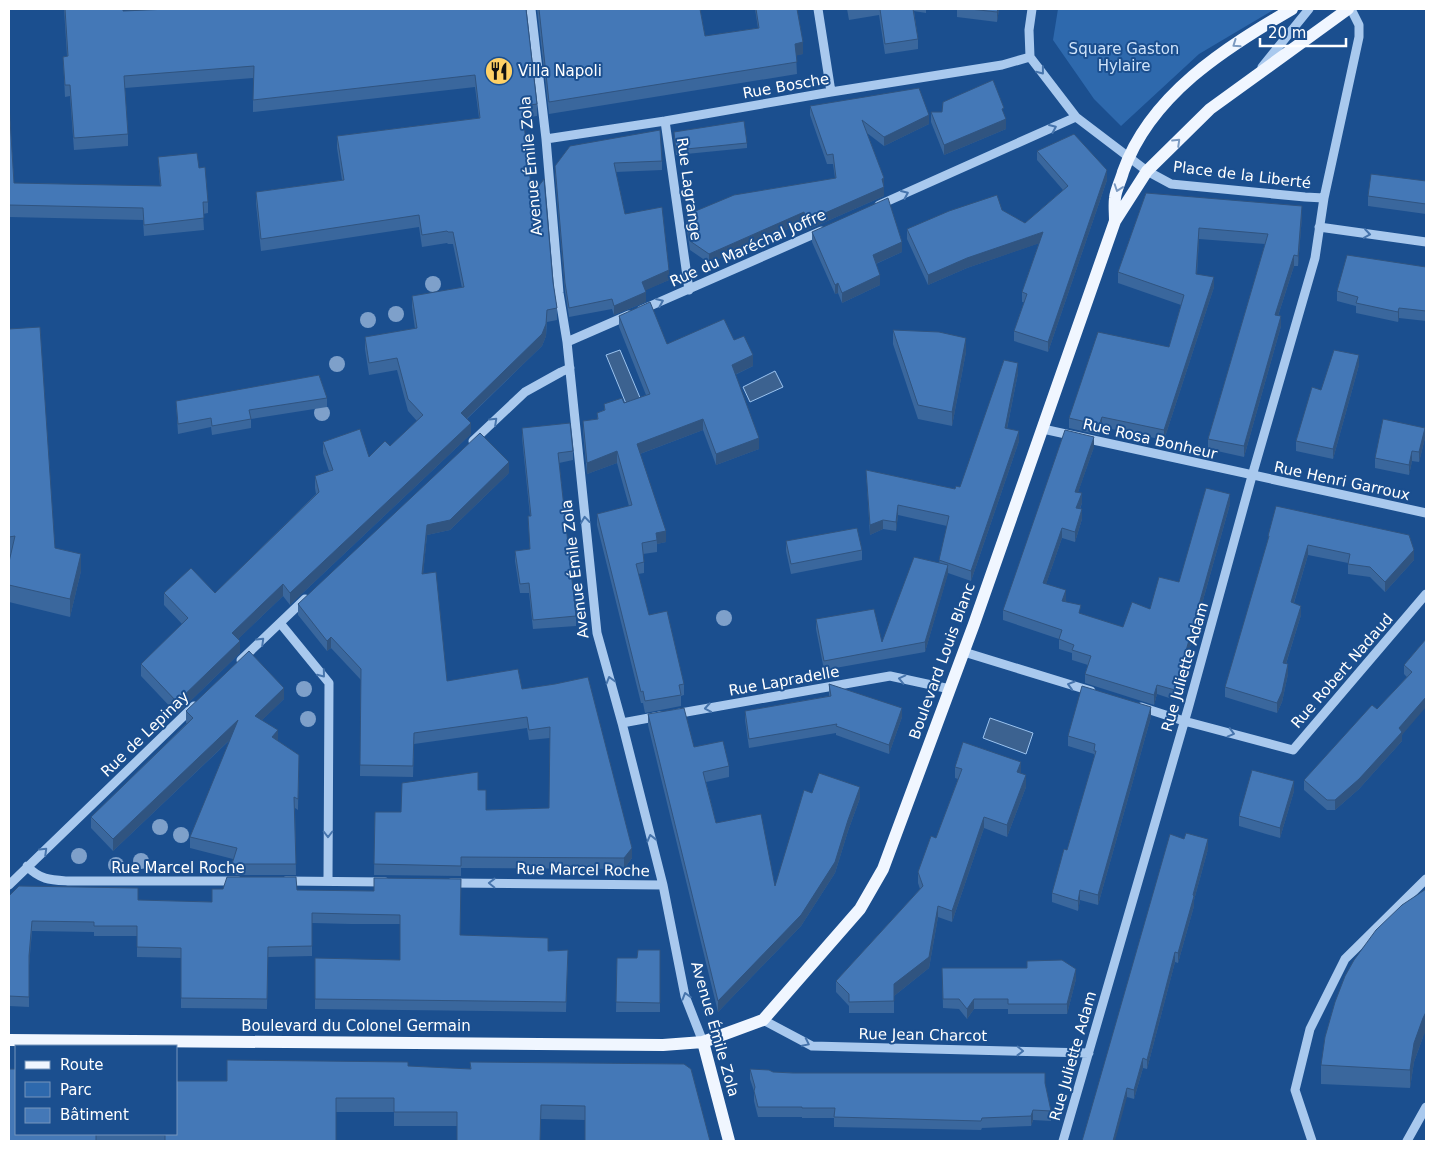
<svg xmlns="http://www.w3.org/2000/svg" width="1435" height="1150" font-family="'DejaVu Sans',sans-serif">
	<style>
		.green { fill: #2e69ad }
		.water { fill: #3c6290; stroke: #9cc4f0 }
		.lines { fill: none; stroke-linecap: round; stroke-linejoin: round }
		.minor { stroke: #a9c9ee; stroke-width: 9 }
		.major { stroke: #f0f6ff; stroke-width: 12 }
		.tree { fill: #7ea0ca }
		.wall { fill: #3a679d }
		.shaded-wall { fill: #305480 }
		.building { fill: #4478b7; stroke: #305480 }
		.oneway { stroke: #7b9ac1 }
		.oneway2 { stroke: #4674ac }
		.labels { text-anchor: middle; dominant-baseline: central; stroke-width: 4; stroke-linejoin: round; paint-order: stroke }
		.park-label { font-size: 15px; fill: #cfe3fa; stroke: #1b4f8f }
		.poi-label { font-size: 15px; fill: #fff; stroke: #1b4f8f; text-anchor: start }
		.street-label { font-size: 15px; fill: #fff; stroke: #1b4f8f }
	</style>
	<rect width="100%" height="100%" fill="#1b4f8f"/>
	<!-- green -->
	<path class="green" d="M1058 9H1275L1199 54 1121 126 1094 99 1053 40Z"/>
	<!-- water -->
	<path class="water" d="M620 350 641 400 627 406 606 355Z
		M775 371 783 387 750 402 743 387Z
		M990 718 1033 733 1026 754 983 738Z"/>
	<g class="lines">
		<!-- minor -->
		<path class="minor" d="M531 9 546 139 559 293 567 342 597 633 622 723 663 885 685 996 703 1042
			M818 9 831 92
			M1032 9 1029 30 1030 57 1076 117 1147 171 1171 184 1305 197 1324 198
			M1262 67 1309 9
			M665 121 689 290
			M546 139 665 121 831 92 1002 65 1030 57
			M879 205 1076 117
			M1319 227 1426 242
			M641 310 821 231
			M567 342 629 315
			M1043 429 1426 513
			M473 441 525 392 561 372 570 368
			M280 623 329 683 328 881
			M964 652 1091 691
			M241 660 305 599
			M1141 707 1184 721 1293 750 1426 594
			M675 714 890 676 950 689
			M622 723 660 716
			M27 866C40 880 51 880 68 881H238
			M286 881 385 882
			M451 883 663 885
			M9 885 194 706
			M763 1020 812 1046 1089 1053
			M1063 1141 1188 709 1252 476 1315 258 1324 198 1359 37V25L1351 9
			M1312 1141 1295 1090 1310 1029 1345 959 1426 879
			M1407 1141 1426 1107"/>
		<!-- major -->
		<path class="major" d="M1115 221C1115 213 1114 205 1115 198 1116 189 1121 180 1123 172 1150 95 1225 48 1292 9
			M9 1040 663 1045 703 1042 763 1020 860 909 883 869 974 624 1115 221 1147 171 1210 109 1348 9
			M703 1042 729 1141"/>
	</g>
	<!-- trees -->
	<g class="tree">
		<circle cx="433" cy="284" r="8"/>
		<circle cx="396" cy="314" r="8"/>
		<circle cx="368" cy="320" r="8"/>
		<circle cx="337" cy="364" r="8"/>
		<circle cx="322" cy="413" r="8"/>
		<circle cx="724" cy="618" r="8"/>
		<circle cx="304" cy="689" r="8"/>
		<circle cx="308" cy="719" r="8"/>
		<circle cx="160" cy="827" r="8"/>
		<circle cx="181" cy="835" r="8"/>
		<circle cx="79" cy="856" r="8"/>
		<circle cx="141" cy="861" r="8"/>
		<circle cx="116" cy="865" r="8"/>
	</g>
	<!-- wall -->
	<path class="wall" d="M64 9H123V11L526 9 537 104V116L523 118 532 195 553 282 557 308V320L547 322 546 336 542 346 467 419 471 434 290 605 283 596 238 639 240 653 177 714 141 676V664L182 624 164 605V593H215L316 494 315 488V476L329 471 323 453V442L369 457 390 446 417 421 408 411 397 370 369 375 365 349V337L415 329 412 307V296L462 288 453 244H448L447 243 422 247 419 227 261 251 256 204V192L342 180 337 148V136L479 118 475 87 253 112V78L125 88 128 134V146L74 150 70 96 65 97 63 57 67 56Z
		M537 9H700L705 36 758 28 755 9H797L803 54 796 55 797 74 549 114Z
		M847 9H926V13L914 11 918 39V49L885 54 879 15 849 20Z
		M957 9H999L997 22 957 17Z
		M9 104 14 183 160 186 158 157 199 168 208 202V213L203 214 204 230 144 236 143 220 9 217Z
		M810 106 929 124 884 146 867 133 884 178V196L807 230 804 222 709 263 690 250 686 224V215L835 178 833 164H827L810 115Z
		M931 112 1004 116 1006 129 944 155 931 122Z
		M674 132 747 143V148L676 155Z
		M570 146 662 161V170L616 172 625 214 669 280 645 290 646 302 614 315 612 309 569 317 565 292 555 175V166Z
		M1037 151 1107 180 1048 352 1014 341V331L1024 302H1022V292L1039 243 967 268 928 285 907 239V229L1002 210 1025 223 1063 190 1037 160Z
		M1426 181V214L1368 206V196Z
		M1146 193 1302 216 1298 266H1294L1278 316 1281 326 1244 457 1208 449V439L1265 244 1199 239 1197 274 1214 287 1164 440 1102 427 1099 435 1069 428V418L1169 347 1181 305 1118 283V272Z
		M812 232 902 252 876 264 880 285 842 303 838 293 835 294 812 242Z
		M1426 267V321L1399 318 1398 322 1356 313V306L1337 301V291Z
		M619 316 667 344 734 340 753 366 735 375 759 449 716 465 703 430 640 454 666 542 657 544V552L643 554 644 562V573L638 574 649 615 684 684V695L681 696V706L645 713 643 703H641L597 525V514L629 506 617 463 587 474 583 432V421L597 419V413L604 410V404L624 403 646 395 619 327Z
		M9 329 55 548 81 571 70 617 9 602V562L11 554H9Z
		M893 330 966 352 952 426 918 419 893 344Z
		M1359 365 1333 459 1296 451V441L1321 390Z
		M1018 373 1007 429 1019 441 971 581 948 573 925 652 824 670 816 629V619L882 642 939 563 947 526 898 515 896 531 883 529 870 535 866 470 955 489 960 487Z
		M327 398V407L251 419V428L212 435 211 427 178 434 176 401Z
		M522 428 573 451V460L559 463 576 616V626L533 629 529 593H520L515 561V551L530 549 528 516H530L522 438Z
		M1425 438 1419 462 1412 461 1409 475 1375 468V458Z
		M1094 447 1078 492 1082 503 1080 509 1082 519 1075 542 1062 538 1046 584 1066 600 1065 602 1081 614 1123 627 1150 609 1179 582 1230 504 1175 700 1157 694 1154 705 1085 683V674L1088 665 1072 660V653L1059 649V639L1003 620V610Z
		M509 473 450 530 427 535 423 574 447 681 522 689 555 684 632 858 624 869 461 868V876L374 875 375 812H401L478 790 486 810 549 808 550 738 529 740 527 728 414 744 413 777 360 776 361 680 331 648 327 651 298 615V604Z
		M1268 536 1414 560 1385 592 1370 577 1348 574V563L1308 555 1294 603 1301 615 1286 664 1288 674 1282 702 1277 713 1225 697V687L1268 541Z
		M786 541 862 550V560L791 574 786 551Z
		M1426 639 1402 735V741L1359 789 1335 810H1327L1304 790V780L1377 709 1407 677 1404 674V665Z
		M829 684 902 717 889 754 836 735V733L749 748 745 720V711L829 696Z
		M284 699 262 720 278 741 299 755 298 810 295 808 296 875H232V864L233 859 190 848V837L231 739 113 851 91 828V817L187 723H186V711Z
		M648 714 694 747 729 766V777L706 782 716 823 775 886 812 793 860 798 848 831 835 873 801 926 718 1012 648 725Z
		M1151 717 1098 905 1080 900 1078 911 1052 902V893L1067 850 1094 758V754L1068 746V736Z
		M955 767 1021 773 1026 787 1007 837 984 828 952 922 938 917 929 968 894 996V1013H849V1006L836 992V981L920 889 918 883V872L936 838 958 779 955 778Z
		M1294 791 1280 838 1239 826V816Z
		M1208 849 1194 900V906L1178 963 1175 962 1147 1069 1143 1068 1134 1099 1127 1097 1082 1141Z
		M297 890 374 891 460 935 548 951 568 950 566 1012 315 1009V958L400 960V924H351L312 923V956L268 957 267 1009 181 1008V958L137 957V936H94V932L32 931 29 966V1007L9 1006V896L212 902Z
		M660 950V1012H616L617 958H637Z
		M942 968 1076 979 1067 1014H1008V1009H974L967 1019 959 1009 943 1008Z
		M1423 1037 1414 1062 1410 1088 1321 1084V1065Z
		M470 1062 684 1064 585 1120 541 1119 457 1126H394V1112H336V1141H9L16 1134 227 1081 408 1066 470 1069Z
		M750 1069 773 1072 1045 1084 1051 1111V1121L1033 1120 1031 1126 982 1128 981 1130 834 1127V1118H802V1117H758L754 1101V1091L750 1079Z"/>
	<!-- shaded-wall -->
	<path class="shaded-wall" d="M998 9H999L997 22V12Z
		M803 42V54L795 56V44Z
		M929 115V124L884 146V137Z
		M1006 119V129L944 155V145Z
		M1107 170V180L1048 352V342Z
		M884 178V196L807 230V221Z
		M1302 206V216L1298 266V256Z
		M804 212V222L709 263V254Z
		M1199 228V239L1196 284V274Z
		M1043 232V242L967 268 928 285V275L967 258Z
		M902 242V252L873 265V255Z
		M1294 255V266L1275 325V315Z
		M669 270V280L642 292V282Z
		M880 275V285L842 303V293Z
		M1214 277V287L1164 440V430Z
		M838 283V293L835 294V285Z
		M646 292V302L614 315V306Z
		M1399 308V318L1398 322V312Z
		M547 310 546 336 542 346 461 424V413Z
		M1281 316V326L1244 457V446Z
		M966 338V352L952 426V412Z
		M753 355V366L732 376V365Z
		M1359 355V365L1333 459V449Z
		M1018 363V373L1005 438V428Z
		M1102 417V427L1099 435V425Z
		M703 419V430L637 455V444Z
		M471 423V434L290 605V593Z
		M1425 428V438L1419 462V452Z
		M1019 431V441L971 581V571Z
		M1094 437V447L1075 501V492Z
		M759 438V449L716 465V454Z
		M617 451V463L587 474V463Z
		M1412 451V461L1409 475V465Z
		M509 462V473L450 530 427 535 422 585V574L427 525Z
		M1082 493V503L1076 518V508Z
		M1230 494V504L1175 700V690Z
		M898 505V515L896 531V522Z
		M1082 509V519L1075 542V532Z
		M883 520V529L870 535V525Z
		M1062 528V538L1043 593V583Z
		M666 531V542L657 544 656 533Z
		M1308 545V555L1291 612V602Z
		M1414 550V560L1385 592V582Z
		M81 554V571L70 617V599Z
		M948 565V574L925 652V642Z
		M283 584V596L232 645V633Z
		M1066 590V600L1062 611V601Z
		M1301 606V615L1283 673V663Z
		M331 637V648L327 651V641Z
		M240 641V653L177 714V702Z
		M1288 664V674L1282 702 1277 713V703Z
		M1157 685V694L1154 705V695Z
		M284 688V699L255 727V716Z
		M1426 697V707L1402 735V741L1359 789 1335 810V800Z
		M1151 707V717L1098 905V895Z
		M902 708V717L889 754V745Z
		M238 720V732L113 851V839Z
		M278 730V742L272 737Z
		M1021 762V774L1017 772Z
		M1026 775V787L1007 837V825Z
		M1294 781V791L1280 838V828Z
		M860 787V798L848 831 835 873 801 926 718 1012V1001L848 820Z
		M984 817V828L952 922V911Z
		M1208 839V849L1194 900V906L1178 963V953Z
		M632 848V858L624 869V858Z
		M1080 890V900L1078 911V901Z
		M938 906V917L929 968 894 996V1013V984Z
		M32 921 29 966V1007V956Z
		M1175 952V962L1147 1069V1060Z
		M1076 969V979L1067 1014V1004Z
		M974 999V1009L967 1019V1009Z
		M1426 1012V1031L1423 1037 1414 1062 1410 1088V1070L1414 1043 1423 1018Z
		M1143 1058V1068L1134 1099V1090Z
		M1127 1088V1097L1115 1141H1113Z
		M1033 1110V1120L1031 1126V1116Z"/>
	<!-- building -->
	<path class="building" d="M65 9H123V11L169 9H526L537 104 522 106 532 195 544 179 553 282 557 308 547 310 546 324 542 334 461 413 471 423 290 593 283 584 232 633 240 641 177 702 141 664 188 618 164 593 191 568 215 593 319 492 315 476 333 470 323 442 360 429 369 457 385 441 390 446 423 415 408 399 397 358 369 363 365 337 417 328 412 296 464 287 453 232H448L447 231 422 235 419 215 261 239 256 192 344 180 337 136 480 118 475 75 253 100 254 66 124 76 128 134 74 138 70 85H65L63 57 68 56Z
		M539 9H700L705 36 759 28 756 9H797L803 42 795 44 797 62 549 102Z
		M880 9H913L918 39 885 44Z
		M970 9H998L997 12Z
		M993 80 1004 108 1002 109 1006 119 944 145 931 112H942L943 102Z
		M919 88 929 115 884 137 862 120 884 178 882 179 884 187 807 221 804 212 709 254 690 241 686 215 734 195 836 178 833 154 827 155 810 106Z
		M9 104 14 183 161 186 158 157 197 153 199 168 205 167 208 202H203L204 218 144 225 143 208 9 205Z
		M744 121 747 143 676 150 674 132Z
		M660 130 662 161 614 163 625 214 662 207 669 270 642 282 646 292 614 306 612 299 569 308 565 283 555 166 570 146Z
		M1074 134 1107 170 1048 342 1014 331 1027 294 1022 292 1043 232 967 258 928 275 907 229 949 211 997 195 1002 210 1025 223 1068 186 1037 151Z
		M1371 174 1426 181V204L1368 196Z
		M1146 193 1302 206 1298 256 1294 255 1275 315 1281 316 1244 446 1208 439 1268 234 1199 228 1196 274 1214 277 1164 430 1102 417 1099 425 1069 418 1098 332 1169 347 1184 295 1118 272Z
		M888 198 902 242 873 255 880 275 842 293 838 283 835 285 812 232Z
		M1347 255 1426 267V311L1399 308 1398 312 1356 303 1358 297 1337 291Z
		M650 302 667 344 724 319 734 340 744 336 753 355 732 365 759 438 716 454 703 419 637 444 666 531 656 533 657 540 642 543 644 562 636 564 649 615 667 611 684 684 679 685 681 695 645 701 643 691 641 692 597 514 632 505 617 451 587 463 583 421 598 419 597 413 605 410 604 404 622 398 624 403 650 394 619 316Z
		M40 327 55 548 81 554 70 599 9 585V562L15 536 9 537V329Z
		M893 330 939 332 966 338 952 412 918 405Z
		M1334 350 1359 355 1333 449 1296 441 1312 387 1321 390Z
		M1004 360 1018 363 1005 428 1019 431 971 571 939 560 949 516 898 505 896 522 883 520 870 525 866 470 955 489 956 486 960 487Z
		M319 375 327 398 249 410 251 419 212 426 211 418 178 424 176 401Z
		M1383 419 1425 428 1419 452 1412 451 1409 465 1375 458Z
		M570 423 573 451 558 453 576 616 533 620 529 583 520 584 515 551 530 549 528 516H531L522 428Z
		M1065 430 1094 437 1075 492 1082 493 1076 508 1082 509 1075 532 1062 528 1043 583 1066 590 1062 601 1081 605 1079 613 1123 627 1132 602 1150 609 1159 577 1179 582 1206 488 1230 494 1175 690 1157 685 1154 695 1085 674 1091 656 1072 650 1074 645 1059 639 1062 630 1003 610Z
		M480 433 509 462 450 520 427 525 422 574 436 572 447 681 518 669 522 689 555 684 588 677 632 848 624 858 461 857V866L374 864 375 812H401L402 783 478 772V790H486V810L549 808 550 727 529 730 527 717 414 733 413 766 360 765 361 669 331 637 327 641 298 604Z
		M1276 506 1409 535 1414 550 1385 582 1370 567 1348 564 1350 554 1308 545 1291 602 1301 606 1283 663 1288 664 1282 692 1277 703 1225 687 1269 536H1268Z
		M857 528 862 550 791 564 786 541Z
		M914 557 948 565 925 642 824 661 816 619 874 609 882 642Z
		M1426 639V697L1399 728 1402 732 1359 779 1335 800H1327L1304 780 1372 705 1377 709 1412 672 1404 665Z
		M249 651 284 688 255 716 278 730 272 737 299 755 298 799 294 797 296 864H232L237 848 190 837 238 720 113 839 91 817 193 718 186 711Z
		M829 684 902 708 889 745 836 726 837 724 749 739 745 711 831 696Z
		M1082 686 1151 707 1098 895 1080 890 1078 901 1052 893 1064 849 1067 850 1096 751H1094L1095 744 1068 736Z
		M684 708 694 747 723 741 729 766 703 772 716 823 761 814 775 886 804 790 812 793 819 773 860 787 848 820 835 862 801 915 718 1001 648 714Z
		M963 742 1021 762 1017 772 1026 775 1007 825 984 817 952 911 938 906 929 957 894 984V1001L849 1002V994L836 981 923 886 918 872 931 836 936 838 962 769 955 767Z
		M1252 770 1294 781 1280 828 1239 816Z
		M1186 833 1208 839 1193 895 1194 896 1178 953 1175 952 1147 1060 1143 1058 1134 1090 1127 1088 1113 1141H1082L1170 834 1184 839Z
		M227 877H296L297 890 374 891V878L461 879 460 935 548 938V951L568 950 566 1002 315 999V958L400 960V915L351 914 312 913V946L268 947 267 999 181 998V948L137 947V926H94V922L32 921 29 956V997L9 996V896L19 886 138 888V900L212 902V889H223Z
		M1426 889V1012L1423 1018 1414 1043 1410 1070 1321 1065 1325 1037 1335 1002 1345 976 1354 960 1376 930 1402 905Z
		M638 950H660V1003L616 1002 617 958H637Z
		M1062 960 1076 969 1067 1004H1008V999H974L967 1009 959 999H943L942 968H1027V961Z
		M227 1060 408 1062V1066L471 1069 470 1062 684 1064 691 1069 710 1141H585V1106L541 1105 540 1141H457V1112H394V1098H336V1141H165V1135L96 1134V1141H9V1069H16V1134H176V1081H227Z
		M750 1069 769 1070 773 1072 793 1073H1045V1083L1051 1111 1033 1110 1031 1116 982 1118 981 1121 834 1117 835 1108H802V1107H758L754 1091 755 1087Z"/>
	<!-- one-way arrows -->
	<defs><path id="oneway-chevron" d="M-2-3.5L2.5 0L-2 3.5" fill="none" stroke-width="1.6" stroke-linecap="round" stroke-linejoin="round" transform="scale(1.25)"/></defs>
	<g class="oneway">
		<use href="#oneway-chevron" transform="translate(1236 44) rotate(145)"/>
		<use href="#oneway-chevron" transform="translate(1177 142) rotate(-44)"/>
		<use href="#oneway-chevron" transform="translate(1118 188) rotate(109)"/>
	</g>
	<g class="oneway2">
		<use href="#oneway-chevron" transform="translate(1041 71) rotate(52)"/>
		<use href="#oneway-chevron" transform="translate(1053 128) rotate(-24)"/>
		<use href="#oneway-chevron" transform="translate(905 194) rotate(-24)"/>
		<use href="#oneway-chevron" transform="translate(1367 234) rotate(8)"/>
		<use href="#oneway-chevron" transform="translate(660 302) rotate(-23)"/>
		<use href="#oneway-chevron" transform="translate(494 421) rotate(-43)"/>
		<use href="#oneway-chevron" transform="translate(585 520) rotate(-96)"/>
		<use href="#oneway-chevron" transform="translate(261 641) rotate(-44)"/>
		<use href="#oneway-chevron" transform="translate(322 674) rotate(51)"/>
		<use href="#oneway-chevron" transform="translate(902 679) rotate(-167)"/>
		<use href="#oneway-chevron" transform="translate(610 680) rotate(-106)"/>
		<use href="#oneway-chevron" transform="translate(1071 685) rotate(-163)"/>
		<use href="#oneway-chevron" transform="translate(708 708) rotate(170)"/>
		<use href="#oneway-chevron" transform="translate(1231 733) rotate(15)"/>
		<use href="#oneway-chevron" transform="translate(328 834) rotate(90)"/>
		<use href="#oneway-chevron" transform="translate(651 838) rotate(-104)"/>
		<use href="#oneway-chevron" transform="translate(44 851) rotate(-44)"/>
		<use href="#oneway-chevron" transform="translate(492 883) rotate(-179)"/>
		<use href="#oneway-chevron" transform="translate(686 996) rotate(-106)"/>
		<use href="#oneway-chevron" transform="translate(806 1043) rotate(26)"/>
		<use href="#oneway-chevron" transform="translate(1020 1051) rotate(1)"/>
	</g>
	<!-- icons -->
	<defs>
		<symbol id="restaurant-disc" viewBox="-11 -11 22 22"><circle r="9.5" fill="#ffd166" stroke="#1b4f8f"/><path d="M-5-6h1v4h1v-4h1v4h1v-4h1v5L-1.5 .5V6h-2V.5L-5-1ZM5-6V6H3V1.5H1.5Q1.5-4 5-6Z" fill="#111"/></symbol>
	</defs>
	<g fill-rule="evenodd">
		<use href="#restaurant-disc" x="483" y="55" width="32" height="32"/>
	</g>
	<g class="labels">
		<!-- park labels -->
		<g class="park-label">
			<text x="1124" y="49">Square Gaston<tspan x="1124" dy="17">Hylaire</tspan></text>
		</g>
		<!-- poi labels -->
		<g class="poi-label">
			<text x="518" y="71">Villa Napoli</text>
		</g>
		<!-- street labels -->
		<g class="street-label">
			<text transform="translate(786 86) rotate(-10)">Rue Bosche</text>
			<text transform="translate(531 166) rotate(-95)">Avenue Émile Zola</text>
			<text transform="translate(1242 175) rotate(7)">Place de la Liberté</text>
			<text transform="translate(689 189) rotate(82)">Rue Lagrange</text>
			<text transform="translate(748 248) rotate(-24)">Rue du Maréchal Joffre</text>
			<text transform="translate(1150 439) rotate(13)">Rue Rosa Bonheur</text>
			<text transform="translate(1342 481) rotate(12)">Rue Henri Garroux</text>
			<text transform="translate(575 569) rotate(-97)">Avenue Émile Zola</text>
			<text transform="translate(942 661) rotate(-70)">Boulevard Louis Blanc</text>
			<text transform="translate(1185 667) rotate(-74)">Rue Juliette Adam</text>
			<text transform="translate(1342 671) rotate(-49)">Rue Robert Nadaud</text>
			<text transform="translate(784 681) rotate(-10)">Rue Lapradelle</text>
			<text transform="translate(145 734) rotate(-44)">Rue de Lepinay</text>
			<text x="178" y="868">Rue Marcel Roche</text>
			<text transform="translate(583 870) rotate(1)">Rue Marcel Roche</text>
			<text x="356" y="1026">Boulevard du Colonel Germain</text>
			<text transform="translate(715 1029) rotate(74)">Avenue Émile Zola</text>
			<text transform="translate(923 1035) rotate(1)">Rue Jean Charcot</text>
			<text transform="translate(1073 1056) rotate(-74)">Rue Juliette Adam</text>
		</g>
	</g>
	<!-- border -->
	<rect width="1435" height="1150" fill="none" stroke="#ffffff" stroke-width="20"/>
	<!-- legend -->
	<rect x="15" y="1045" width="162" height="90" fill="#1b4f8f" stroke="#7695bc"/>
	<rect x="25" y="1061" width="25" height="8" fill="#f0f6ff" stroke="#7695bc"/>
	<text x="60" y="1070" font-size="15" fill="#ffffff">Route</text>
	<rect x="25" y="1082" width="25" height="15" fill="#2e69ad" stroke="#7695bc"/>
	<text x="60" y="1095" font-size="15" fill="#ffffff">Parc</text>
	<rect x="25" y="1108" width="25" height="15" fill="#4478b7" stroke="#7695bc"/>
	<text x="60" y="1120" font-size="15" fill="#ffffff">Bâtiment</text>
	<!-- scale -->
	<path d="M1260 38v8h86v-8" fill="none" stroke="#ffffff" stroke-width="2.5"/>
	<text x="1268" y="38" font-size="15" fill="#ffffff" stroke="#1b4f8f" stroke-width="4" paint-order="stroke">20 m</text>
</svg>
